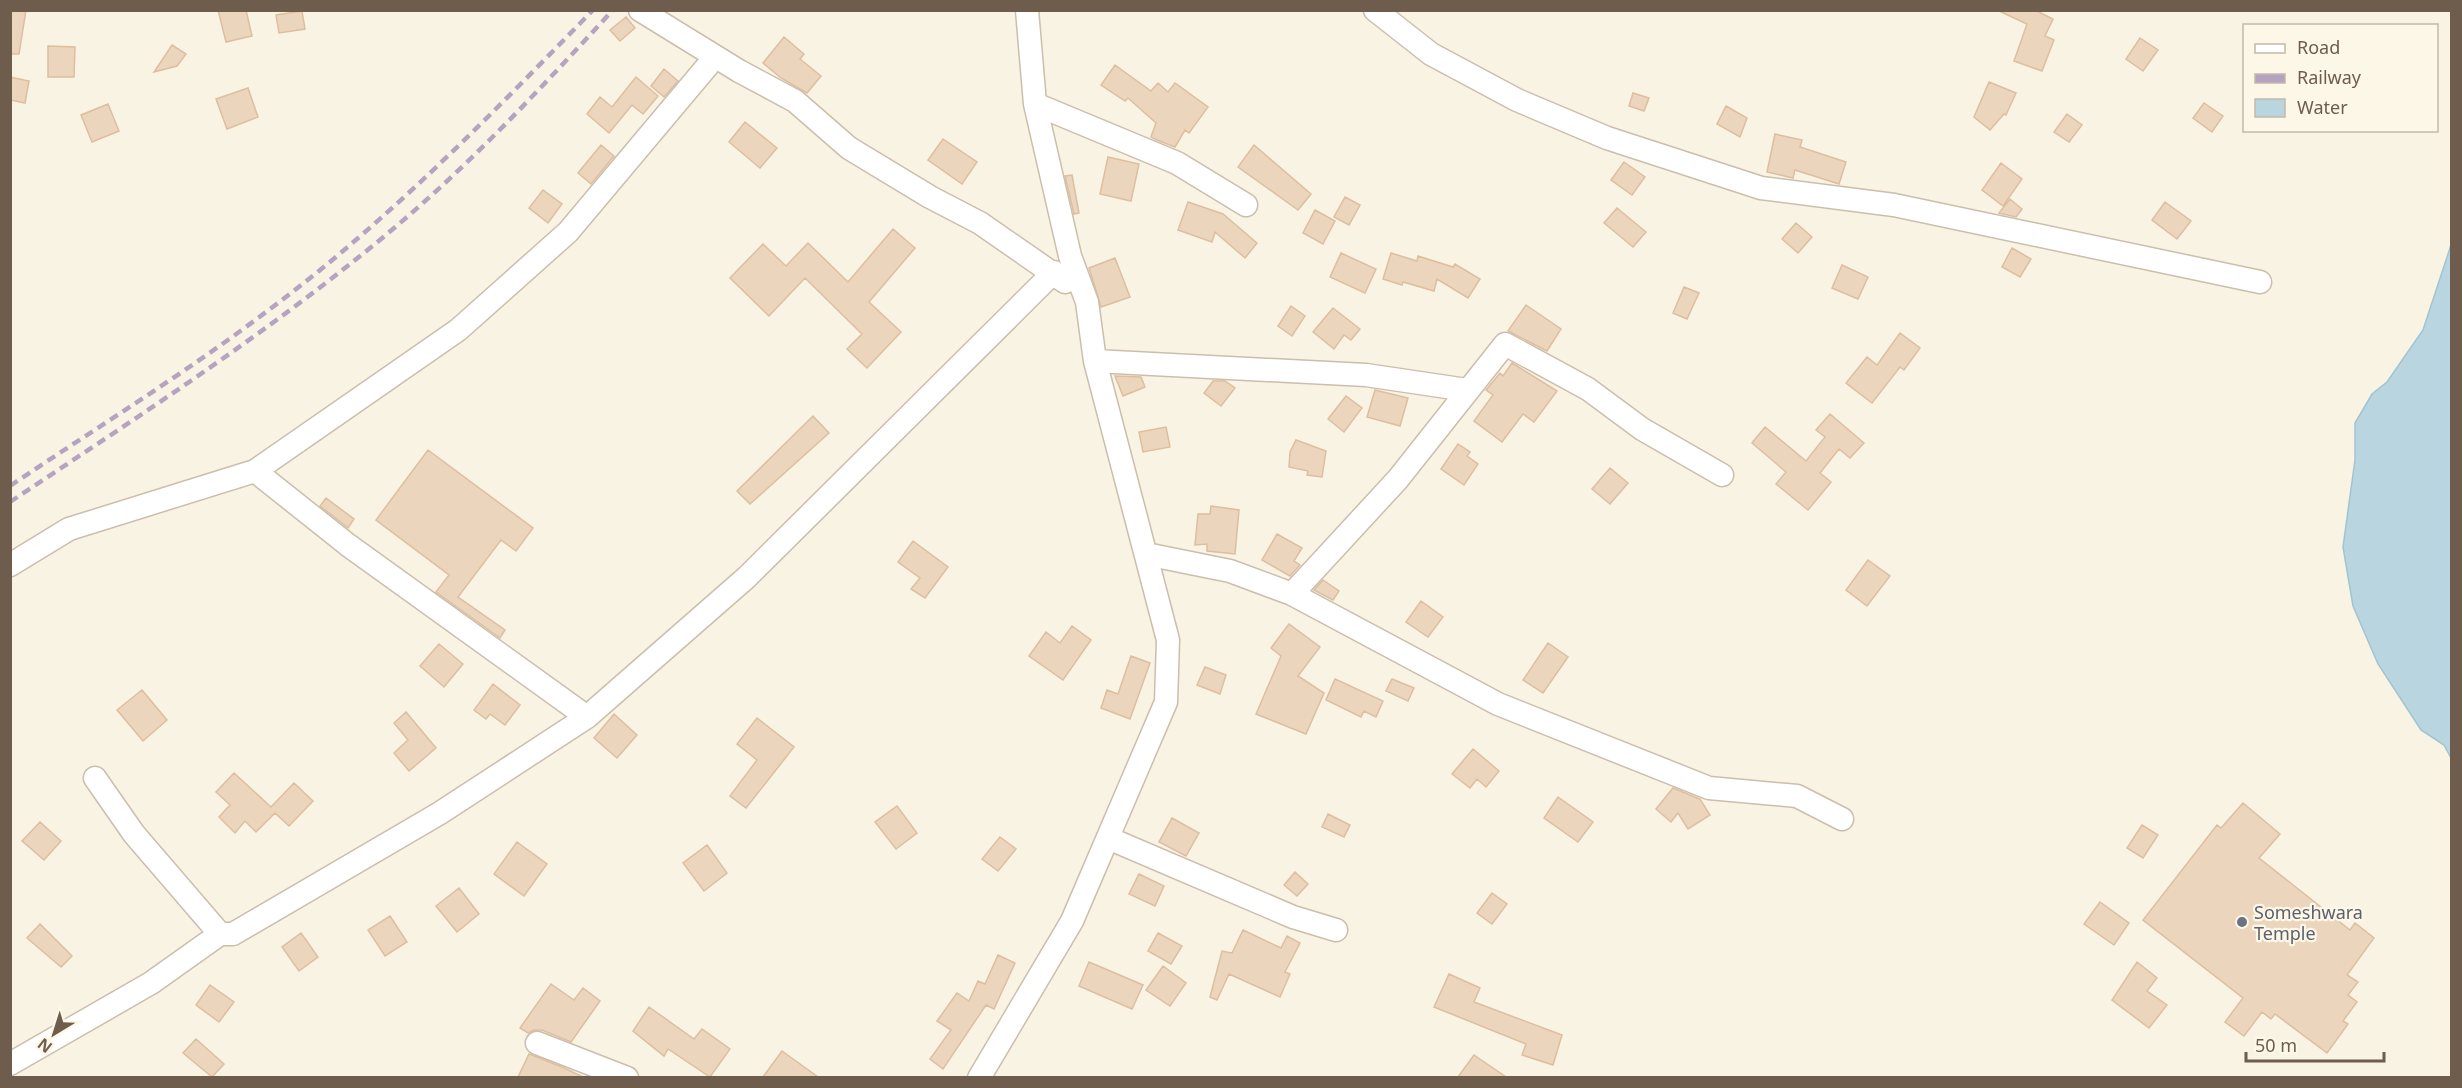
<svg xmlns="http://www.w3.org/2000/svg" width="2462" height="1088" font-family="'Noto Sans',sans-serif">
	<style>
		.water { fill: #b9d6e0; stroke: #a1c4d1; stroke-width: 1.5 }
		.building { fill: #ecd5bd; stroke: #ddbe9f; stroke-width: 1.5 }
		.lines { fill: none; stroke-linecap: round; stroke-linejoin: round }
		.minor-casing { stroke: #cbbead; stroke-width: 25 }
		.minor { stroke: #fff; stroke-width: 22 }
		.rail { stroke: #b6a3c1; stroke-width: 4.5; stroke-dasharray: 9 6; stroke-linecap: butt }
		.worship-dot { fill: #6b7280; stroke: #fdf7e8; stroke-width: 2 }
		.labels { text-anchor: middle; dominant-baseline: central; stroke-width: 4.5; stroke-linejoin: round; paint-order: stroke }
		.worship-label { font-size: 18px; fill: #5b616d; stroke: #fdf7e8; text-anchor: start }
	</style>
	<rect width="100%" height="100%" fill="#f9f3e3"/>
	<!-- water -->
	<path class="water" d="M2451 245V758L2444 745 2421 730 2378 664 2353 606 2343 547 2355 460V423L2372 394 2387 382 2423 330Z"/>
	<!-- building -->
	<path class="building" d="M10 10H26L19 54H10Z
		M218 10H246L252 36 226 42Z
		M1997 10H2035L2053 19 2045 36 2054 40 2042 71 2014 61 2027 24Z
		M302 11 305 29 279 33 276 15Z
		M626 17 635 28 620 41 610 30Z
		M784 37 804 54 800 59 821 76 807 93 781 78 763 63Z
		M2140 38 2158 50 2143 71 2126 59Z
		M172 45 186 54 177 66 154 72Z
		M48 46 75 47 74 77H48Z
		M1115 65 1151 91 1158 83 1168 92 1175 83 1208 107 1189 133 1185 130 1175 147 1157 140 1151 137 1156 123 1128 98 1125 101 1101 85Z
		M664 69 678 81 664 97 651 86Z
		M10 77 29 81 25 103 10 100Z
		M636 77 658 96 643 114 632 105 609 133 587 114 600 97 612 107Z
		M1989 82 2016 93 2006 115 2004 114 1990 130 1974 117Z
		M248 88 258 117 227 129 216 99Z
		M1633 93 1649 98 1644 111 1629 106Z
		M2204 103 2223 116 2212 132 2193 118Z
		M108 104 119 131 92 142 81 115Z
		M1726 106 1747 118 1740 137 1717 124Z
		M2067 114 2082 125 2069 142 2054 132Z
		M745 122 777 148 760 168 729 142Z
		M1775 134 1802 140 1800 147 1846 162 1839 184 1795 170 1793 178 1767 172Z
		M943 139 977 162 962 184 928 160Z
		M601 145 614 156 591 184 578 173Z
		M1254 145 1311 194 1298 210 1238 167Z
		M1108 157 1139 164 1131 201 1100 194Z
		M1624 162 1645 177 1632 195 1611 180Z
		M2001 163 2022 179 2003 206 1982 190Z
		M1072 175 1079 213 1074 214 1065 176Z
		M543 190 562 204 548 223 529 208Z
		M1345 197 1360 205 1349 225 1334 217Z
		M2010 199 2022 209 2016 217 1999 213Z
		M1188 202 1223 214 1257 243 1245 258 1215 232 1212 242 1178 230Z
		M2165 202 2191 221 2177 239 2152 220Z
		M1617 208 1646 232 1633 247 1604 223Z
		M1315 210 1335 221 1323 244 1303 233Z
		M1796 223 1812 237 1798 253 1782 239Z
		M893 229 915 248 869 302 901 332 867 368 847 349 862 334 805 278 769 316 730 278 763 244 786 266 808 243 848 282Z
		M2012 248 2031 259 2020 277 2002 267Z
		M1341 253 1376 269 1365 293 1330 277Z
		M1391 253 1417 261 1418 256 1453 267 1455 264 1480 279 1468 298 1437 279 1434 291 1403 282 1402 285 1383 279Z
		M1115 258 1130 297 1101 307 1089 268Z
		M1842 265 1868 277 1858 299 1832 288Z
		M1684 287 1699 293 1687 319 1673 313Z
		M1526 305 1561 329 1547 351 1508 331Z
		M1291 306 1305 316 1292 336 1278 326Z
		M1333 308 1360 329 1351 340 1344 335 1334 349 1313 332Z
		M1900 333 1920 348 1904 370 1900 367 1872 403 1846 383 1867 357 1877 365Z
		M1512 363 1557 391 1534 422 1523 414 1502 442 1474 421 1493 395 1486 390 1500 373 1503 376Z
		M1115 376 1141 377 1145 387 1123 396Z
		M1213 381H1225L1235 388 1221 406 1204 393Z
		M1375 390 1408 398 1400 426 1367 417Z
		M1346 396 1362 408 1344 432 1328 419Z
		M1830 414 1864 443 1850 458 1839 449 1820 473 1831 482 1808 510 1776 484 1786 472 1752 443 1765 427 1806 461 1825 437 1816 430Z
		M813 416 829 433 750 504 737 491Z
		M1166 427 1170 447 1143 452 1139 432Z
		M1296 440 1326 451 1322 477 1307 475 1308 471 1289 467 1290 452Z
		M1458 444 1470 452 1467 456 1478 464 1464 485 1441 469Z
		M428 450 533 528 516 551 501 540 458 597 505 630 500 638 436 592 449 575 376 520Z
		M1610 468 1628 483 1610 504 1592 489Z
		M326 498 354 519 348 528 320 506Z
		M1211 506 1239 510 1235 554 1207 551V544L1195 545 1198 514H1210Z
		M1277 534 1302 548 1294 561 1300 565 1290 576 1262 560Z
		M913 541 948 567 925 598 911 589 920 578 898 562Z
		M1868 560 1890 576 1867 606 1846 590Z
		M1323 580 1339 591 1333 600 1314 590Z
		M1421 601 1443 617 1428 637 1406 622Z
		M1289 624 1320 647 1298 676 1324 693 1306 734 1256 714 1281 656 1271 648Z
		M1072 626 1091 640 1063 680 1029 656 1046 632 1060 643Z
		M1548 643 1568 657 1543 693 1523 680Z
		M439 644 463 664 444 687 420 666Z
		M1131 656 1150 663 1130 719 1101 708 1107 690 1118 694Z
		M1205 667 1226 675 1220 694 1197 685Z
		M1335 679 1383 701 1376 717 1364 711 1361 717 1326 700Z
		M1392 679 1414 688 1408 701 1386 691Z
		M493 684 520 705 505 725 490 714 486 719 474 710Z
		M142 690 167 720 143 741 117 710Z
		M406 712 436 748 409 771 394 753 408 740 394 723Z
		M614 714 637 735 617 758 594 738Z
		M757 718 794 747 746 808 730 796 757 760 737 744Z
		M1473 749 1499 771 1486 787 1477 779 1470 788 1452 774Z
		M234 773 271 807 294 783 313 801 289 826 275 813 256 832 245 821 235 833 219 817 230 805 216 792Z
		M1673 788 1700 799 1710 815 1688 829 1678 813 1671 822 1656 809Z
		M1558 797 1593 822 1578 842 1544 818Z
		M2243 803 2280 834 2259 858 2350 930 2355 923 2374 938 2347 975 2358 982 2348 995 2357 1002 2343 1021 2348 1024 2327 1053 2275 1014 2271 1019 2262 1012 2244 1036 2225 1022 2243 998 2143 920 2217 825 2221 828Z
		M897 806 917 833 896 849 875 822Z
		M1328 814 1350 825 1344 837 1322 827Z
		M1172 818 1199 833 1186 856 1159 842Z
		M40 822 61 841 44 860 22 841Z
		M2142 825 2158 835 2143 858 2127 848Z
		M1000 837 1016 849 998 871 982 859Z
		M517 842 547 864 524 896 494 874Z
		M707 845 727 873 704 891 683 863Z
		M1295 872 1308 884 1297 896 1284 885Z
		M1139 874 1164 886 1155 906 1129 894Z
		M459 888 479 914 457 932 436 906Z
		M1492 893 1507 904 1492 924 1477 913Z
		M2100 902 2129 923 2114 945 2084 924Z
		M390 916 407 942 385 956 368 930Z
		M40 924 72 956 61 967 27 938Z
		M1243 930 1281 948 1287 936 1300 943 1285 972 1290 974 1280 997 1229 974 1217 1000 1210 997 1222 951 1232 953Z
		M301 933 318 957 299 971 282 947Z
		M1158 933 1182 946 1171 964 1148 951Z
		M998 955 1015 963 994 1009 986 1005 943 1069 930 1059 951 1030 937 1021 957 993 969 1001 978 981 985 984Z
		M1089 962 1143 985 1132 1009 1079 986Z
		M2137 962 2157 978 2147 991 2167 1005 2149 1028 2112 1000Z
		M1163 966 1186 983 1170 1006 1146 990Z
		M1449 974 1480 988 1474 1002 1562 1035 1553 1065 1522 1055 1526 1044 1434 1007Z
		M551 984 574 1000 583 988 600 1001 571 1042 542 1030H534L528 1033 520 1028Z
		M210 985 234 1002 219 1022 196 1005Z
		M649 1007 694 1039 702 1029 730 1049 710 1077 668 1049 664 1056 633 1031Z
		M196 1039 224 1064 212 1077 183 1053Z
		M782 1051 818 1077H763Z
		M529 1054 562 1067 583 1077H518Z
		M1474 1055 1506 1077H1458Z"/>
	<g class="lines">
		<defs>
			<path id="minor" d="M640 10 739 71 795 101 849 148 930 197 980 223 1065 282
				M1375 10 1431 54 1517 100 1607 138 1761 188 1894 205 2260 282
				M1035 104 1177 163 1246 205
				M1095 361 1366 375 1467 390
				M255 471 348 545 587 717
				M1146 554 1230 571 1292 594 1498 704 1709 788 1797 796 1842 819
				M10 565 69 529 255 471 458 330 568 232 715 57
				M1292 594 1398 479 1505 344 1588 389 1642 429 1722 475
				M95 778 134 834 220 934
				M1108 838 1293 917 1336 930
				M537 1043 627 1078
				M10 1064 151 983 220 934H233L440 813 587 717 747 577 1054 272
				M979 1078 1072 921 1166 702 1168 640 1095 361 1087 302 1070 256 1035 104 1027 10"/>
		</defs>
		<!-- minor casing -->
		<use href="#minor" class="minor-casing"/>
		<!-- minor -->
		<use href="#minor" class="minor"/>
		<!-- rail -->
		<path class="rail" d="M10 486C96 428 184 374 266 312 385 224 490 116 593 10
			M10 502C139 416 268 333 387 234 469 166 541 88 613 10"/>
	</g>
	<!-- markers -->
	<circle class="worship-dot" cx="2242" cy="922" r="6"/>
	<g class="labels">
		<!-- worship labels -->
		<g class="worship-label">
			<text x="2254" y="912">Someshwara<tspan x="2254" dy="21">Temple</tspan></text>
		</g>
	</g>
	<!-- border -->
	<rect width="2462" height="1088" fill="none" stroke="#6e5c4c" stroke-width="24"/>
	<!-- legend -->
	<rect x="2243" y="24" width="195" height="108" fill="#fdf7e8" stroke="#c4b9aa" stroke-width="1.5"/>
	<rect x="2255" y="44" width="30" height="9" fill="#ffffff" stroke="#c4b9aa" stroke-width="1.5"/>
	<text x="2297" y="54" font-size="18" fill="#6e5c4c">Road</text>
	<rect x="2255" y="74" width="30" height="9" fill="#b6a3c1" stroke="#c4b9aa" stroke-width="1.5"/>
	<text x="2297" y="84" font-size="18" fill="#6e5c4c">Railway</text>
	<rect x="2255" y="99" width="30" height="18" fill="#b9d6e0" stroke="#c4b9aa" stroke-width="1.5"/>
	<text x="2297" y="114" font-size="18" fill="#6e5c4c">Water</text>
	<!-- north arrow -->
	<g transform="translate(54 1034) rotate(218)" stroke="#fdf7e8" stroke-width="4.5" paint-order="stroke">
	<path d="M0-4.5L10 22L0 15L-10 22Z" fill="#6e5c4c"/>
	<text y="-9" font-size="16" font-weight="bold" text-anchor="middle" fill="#6e5c4c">N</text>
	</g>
	<!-- scale -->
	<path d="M2246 1052v9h138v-9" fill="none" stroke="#6e5c4c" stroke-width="3"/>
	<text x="2255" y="1052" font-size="18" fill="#6e5c4c" stroke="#fdf7e8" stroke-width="4.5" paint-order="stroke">50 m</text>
</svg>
